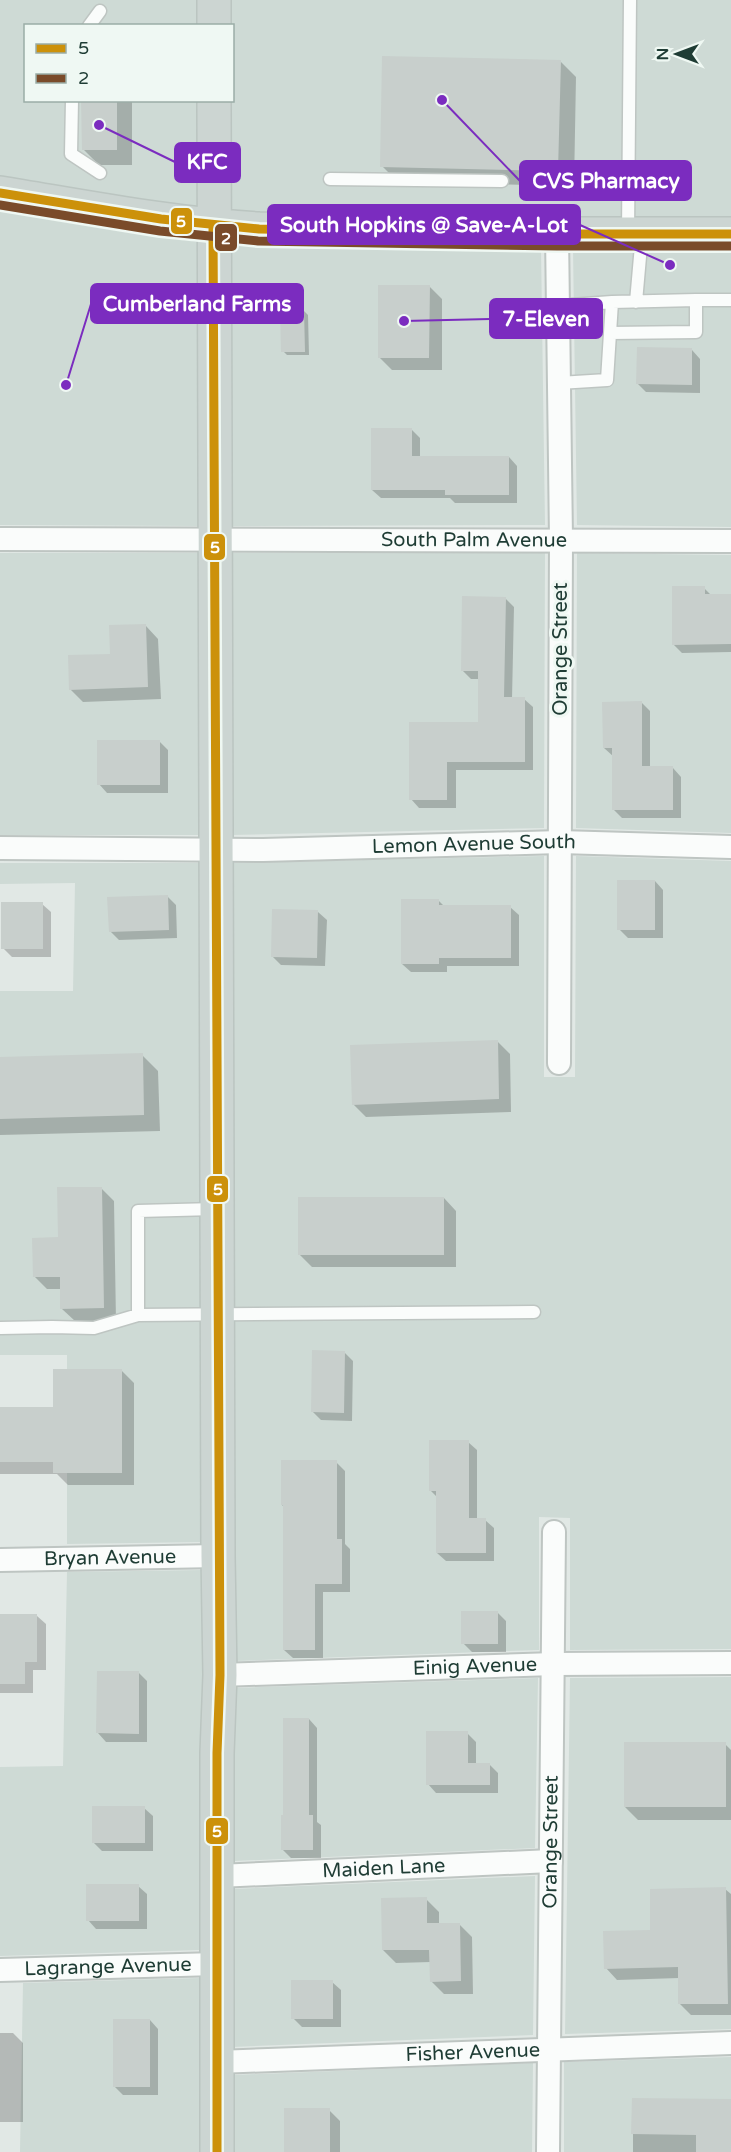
<svg xmlns="http://www.w3.org/2000/svg" width="731" height="2152" font-family="'Varela Round',sans-serif">
	<style>
		.built { fill: #cedad5 }
		.shadow { fill: #0003 }
		.building { fill: #c8cfcc }
		.lines { fill: none; stroke-linecap: round; stroke-linejoin: round }
		.service-casing { stroke: #bec5c2; stroke-width: 15 }
		.minor-casing { stroke: #bec5c2; stroke-width: 26 }
		.primary-casing { stroke: #bbc5c1; stroke-width: 36 }
		.service { stroke: #fafcfb; stroke-width: 12 }
		.minor { stroke: #fafcfb; stroke-width: 22 }
		.primary { stroke: #ccd5d2; stroke-width: 33 }
		.bus-1-casing { stroke: #eff8f3; stroke-width: 14 }
		.bus-2-casing { stroke: #eff8f3; stroke-width: 14 }
		.bus-1 { stroke: #cc910a; stroke-width: 9 }
		.bus-2 { stroke: #7a4b2a; stroke-width: 9 }
		.labels { text-anchor: middle; dominant-baseline: central; stroke-width: 6; stroke-linejoin: round; paint-order: stroke }
		.street-label { font-size: 20px; fill: #1e3c34; stroke: #eff8f3 }
		.leader { fill: none; stroke: #7b2cbf; stroke-width: 2 }
		.callout-dot { fill: #7b2cbf; stroke: #eff8f3; stroke-width: 2 }
		.callout { fill: #7b2cbf; stroke: #7b2cbf; stroke-width: 2 }
		.callout-label { font-size: 21px; text-anchor: middle; font-weight: bold; fill: #fff }
		.line-badge { stroke: #eff8f3; stroke-width: 2 }
		.badge-label { font-size: 16px; text-anchor: middle; font-weight: bold; fill: #fff }
	</style>
	<rect width="100%" height="100%" fill="#e1e8e5"/>
	<!-- built -->
	<path class="built" d="M0 0H199V25L26 26V100L198 101V210L0 179Z
		M231 0H731V220L229 213 230 101 232 100Z
		M0 207 196 238 198 240 200 526 0 525Z
		M229 241 541 248 545 525 232 526Z
		M573 248 731 249V527L577 525Z
		M0 553H200V835H0Z
		M232 553H545L544 828 231 835Z
		M577 553 731 555V833L576 828Z
		M544 856V1077H575L576 856 731 861V1649L570 1650V1518L539 1517V1650L235 1661 231 863Z
		M0 863H200L202 1542 67 1544V1355H0V991H73L75 883 0 884Z
		M203 1570 204 1675 200 1950 0 1956V1767L63 1766 67 1572Z
		M731 1677V2029L565 2034 570 1678Z
		M538 1678 535 1848 234 1861 233 1753 235 1688Z
		M535 1876 533 2035 232 2047 233 1889Z
		M200 1978V2152H20L23 1983Z
		M731 2057V2152H564V2062Z
		M533 2063 532 2152H233V2075Z"/>
	<!-- shadow -->
	<path class="shadow" d="M560 61 576 77 574 186 398 182 382 166Z
		M83 100H132V165H99L83 149Z
		M429 286 442 299V370H392L379 357Z
		M304 311 308 315 309 355H287L283 351Z
		M692 350 700 359V393L646 392 637 383Z
		M412 430 420 438V457H509L517 466V503H455L450 498H381L372 490Z
		M704 588 711 595H731V652L682 653 673 644Z
		M505 598 514 607 512 699H524L533 707V770H456V808H419L411 799 480 723V679H471L462 670Z
		M146 626 158 639 161 699 83 702 70 689Z
		M642 703 650 711V768H673L681 777V818H622L614 810V757L604 748Z
		M159 741 168 750V793H107L99 784Z
		M655 881 663 890V938H628L619 929Z
		M167 896 176 905 177 938 119 940 110 931Z
		M438 900 445 907H510L519 915V966H447V972H411L402 964Z
		M42 904 51 912V957H12L3 948Z
		M318 912 327 920 325 966 281 965 272 956Z
		M497 1041 510 1054 511 1112 366 1117 353 1104Z
		M142 1055 158 1071 160 1131 0 1135V1059Z
		M101 1188 114 1201 116 1321H75L62 1309V1289H47L34 1276 60 1239Z
		M444 1198 456 1211V1267H312L299 1254Z
		M344 1352 353 1361 352 1421 321 1420 312 1411Z
		M121 1370 134 1383V1485H68L57 1474H0V1409H54Z
		M468 1442 477 1450V1520H485L494 1528V1561H446L437 1553V1497L431 1491Z
		M336 1462 345 1471V1544L350 1549V1592H323V1658H293L284 1650V1507L282 1505Z
		M497 1612 506 1621V1652H472L463 1643Z
		M0 1616H37L46 1624V1670H33V1693H0Z
		M138 1672 147 1681V1742H106L98 1733Z
		M309 1719 317 1728V1822L321 1825V1858H291L282 1849 284 1816Z
		M467 1733 476 1742V1764H489L498 1773V1793H436L428 1784Z
		M725 1744 731 1750V1820H638L625 1807Z
		M144 1808 153 1816V1851H102L93 1842Z
		M138 1886 147 1894V1929H96L88 1920Z
		M725 1889 731 1894V2015H691L679 2003V1978L617 1980 606 1968 652 1931Z
		M426 1899 439 1912V1925L459 1924 472 1937 473 1994H444L431 1981V1962L396 1963 383 1950Z
		M332 1982 341 1990V2027H302L293 2018Z
		M150 2020 158 2029V2095H123L114 2086Z
		M0 2033H13L23 2043V2122H0Z
		M633 2100H731V2152H633Z
		M329 2110 340 2121V2152H286Z"/>
	<!-- building -->
	<path class="building" d="M382 56 561 60 558 171 380 167Z
		M81 100H117V150H82Z
		M378 285H430L429 358H378Z
		M280 309H304L305 352H281Z
		M637 347 692 348V385L636 384Z
		M371 428H412V456H509V495H445V490H371Z
		M672 586H705V594H731V644L672 645Z
		M462 596 506 597 504 697H525V762H447V800H409V722H478V671H461Z
		M146 624 148 687 69 690 68 655 110 654 109 625Z
		M642 701V766H673V810H612V748H603L602 702Z
		M97 740H160V785H97Z
		M617 880H655V930H617Z
		M168 895 169 930 109 932 107 897Z
		M401 899H439V905H511V958H439V964H401Z
		M1 902H43V949H1Z
		M272 909 318 910 317 958 271 957Z
		M498 1040 499 1099 352 1105 350 1045Z
		M143 1053 144 1115 0 1119V1057Z
		M57 1187H102L104 1308 60 1309V1277H33L32 1238 58 1237Z
		M298 1197H444V1255H298Z
		M312 1350 345 1351 344 1413 311 1412Z
		M53 1369H122V1473H53V1462H0V1407H53Z
		M429 1440H469V1518H486V1553H436V1491H429Z
		M281 1460H337V1539H342V1584H315V1650H283V1505H281Z
		M461 1611H498V1644H461Z
		M0 1614H37V1662H25V1684H0Z
		M97 1671H139V1734L96 1733Z
		M283 1718H309V1815H313V1850H281V1815H283Z
		M426 1731H468V1763H490V1785H426Z
		M624 1742H726V1807H624Z
		M92 1806H145V1843H92Z
		M86 1884H139V1921H86Z
		M726 1887 728 2004H678V1967L604 1969 603 1931 650 1930V1889Z
		M427 1897V1923H460L461 1981 430 1982 429 1950H382L381 1898Z
		M291 1980H333V2019H291Z
		M113 2019H150V2087H113Z
		M632 2098 731 2099V2152H696V2135L631 2134Z
		M284 2108H330V2152H284Z"/>
	<g class="lines">
		<defs>
			<path id="service" d="M89 26 100 11
				M72 100 71 154 100 173
				M330 179 502 181
				M544 182 628 183
				M628 233 630 0
				M636 302 642 234
				M558 306 612 302
				M610 333 696 332V300H731
				M559 383 607 380 612 302 696 300
				M138 1315V1211L215 1209
				M0 1328 52 1327 94 1328 138 1315 534 1312"/>
			<g id="minor">
				<path d="M557 234 561 539 559 1063"/>
				<path id="s1" d="M0 539 731 541"/>
				<path id="s2" d="M0 848 263 850 560 842 731 847"/>
				<path id="s3" d="M0 1560 218 1556"/>
				<path id="s4" d="M220 1675 554 1664 731 1663"/>
				<path id="s5" d="M218 1876 551 1861"/>
				<path id="s6" d="M0 1970 216 1964"/>
				<path id="s7" d="M217 2062 731 2043"/>
				<path id="s8" d="M548 2152 554 1532"/>
			</g>
			<path id="primary" d="M214 26V0
				M214 100 218 1556 220 1675 217 1753V2152
				M0 193C86 207 172 224 259 229L557 234H731"/>
		</defs>
		<!-- service casing -->
		<use href="#service" class="service-casing"/>
		<!-- minor casing -->
		<use href="#minor" class="minor-casing"/>
		<!-- primary casing -->
		<use href="#primary" class="primary-casing"/>
		<!-- service -->
		<use href="#service" class="service"/>
		<!-- minor -->
		<use href="#minor" class="minor"/>
		<!-- primary -->
		<use href="#primary" class="primary"/>
		<defs>
			<path id="bus-1" d="M0 193 161 219 259 229 557 234H731
				M213 226 220 1675 217 1753V2152"/>
			<path id="bus-2" d="M0 205 160 231 258 241 557 246H731"/>
		</defs>
		<!-- bus-1 casing -->
		<use href="#bus-1" class="bus-1-casing"/>
		<!-- bus-2 casing -->
		<use href="#bus-2" class="bus-2-casing"/>
		<!-- bus-1 -->
		<use href="#bus-1" class="bus-1"/>
		<!-- bus-2 -->
		<use href="#bus-2" class="bus-2"/>
	</g>
	<g class="labels">
		<!-- street labels -->
		<g class="street-label">
			<text stroke="none"><textPath href="#s1" startOffset="474">South Palm Avenue</textPath></text>
			<text transform="translate(561 649) rotate(-90)">Orange Street</text>
			<text stroke="none"><textPath href="#s2" startOffset="474">Lemon Avenue South</textPath></text>
			<text stroke="none"><textPath href="#s3" startOffset="110">Bryan Avenue</textPath></text>
			<text stroke="none"><textPath href="#s4" startOffset="255">Einig Avenue</textPath></text>
			<text stroke="none"><textPath href="#s8" startOffset="310">Orange Street</textPath></text>
			<text stroke="none"><textPath href="#s5" startOffset="166">Maiden Lane</textPath></text>
			<text stroke="none"><textPath href="#s6" startOffset="108">Lagrange Avenue</textPath></text>
			<text stroke="none"><textPath href="#s7" startOffset="256">Fisher Avenue</textPath></text>
		</g>
	</g>
	<!-- callouts -->
	<path class="leader" d="M99 125L175 162M442 100L520 181M670 265L580 225M66 385L91 304M404 321L490 319"/>
	<g class="callout-dot">
		<circle cx="99" cy="125" r="6"/>
		<circle cx="442" cy="100" r="6"/>
		<circle cx="670" cy="265" r="6"/>
		<circle cx="66" cy="385" r="6"/>
		<circle cx="404" cy="321" r="6"/>
	</g>
	<g class="callout">
		<rect x="175" y="143" width="65" height="39" rx="6"/>
		<rect x="520" y="161" width="171" height="39" rx="6"/>
		<rect x="268" y="205" width="312" height="39" rx="6"/>
		<rect x="91" y="284" width="212" height="39" rx="6"/>
		<rect x="490" y="299" width="112" height="39" rx="6"/>
	</g>
	<g class="callout-label">
		<text x="207" y="169">KFC</text>
		<text x="606" y="188">CVS Pharmacy</text>
		<text x="424" y="232">South Hopkins @ Save-A-Lot</text>
		<text x="197" y="311">Cumberland Farms</text>
		<text x="546" y="326">7-Eleven</text>
	</g>
	<g class="line-badge">
		<rect x="170" y="207" width="23" height="28" rx="6" fill="#cc910a"/>
		<rect x="214" y="223" width="24" height="29" rx="6" fill="#7a4b2a"/>
		<rect x="203" y="533" width="23" height="28" rx="6" fill="#cc910a"/>
		<rect x="206" y="1175" width="23" height="28" rx="6" fill="#cc910a"/>
		<rect x="205" y="1817" width="24" height="28" rx="6" fill="#cc910a"/>
	</g>
	<g class="badge-label">
		<text x="181" y="227">5</text>
		<text x="226" y="244">2</text>
		<text x="215" y="553">5</text>
		<text x="218" y="1195">5</text>
		<text x="217" y="1837">5</text>
	</g>
	<!-- legend -->
	<rect x="24" y="24" width="210" height="78" fill="#eff8f3" stroke="#9bada7" stroke-width="1.5"/>
	<rect x="36" y="44" width="30" height="9" fill="#cc910a" stroke="#9bada7" stroke-width="1.5"/>
	<text x="78" y="54" font-size="18" fill="#1e3c34">5</text>
	<rect x="36" y="74" width="30" height="9" fill="#7a4b2a" stroke="#9bada7" stroke-width="1.5"/>
	<text x="78" y="84" font-size="18" fill="#1e3c34">2</text>
	<!-- north arrow -->
	<g transform="translate(677 54) rotate(270)" stroke="#eff8f3" stroke-width="4.5" paint-order="stroke">
	<path d="M0-4.5L10 22L0 15L-10 22Z" fill="#1e3c34"/>
	<text y="-9" font-size="16" font-weight="bold" text-anchor="middle" fill="#1e3c34">N</text>
	</g>
</svg>
